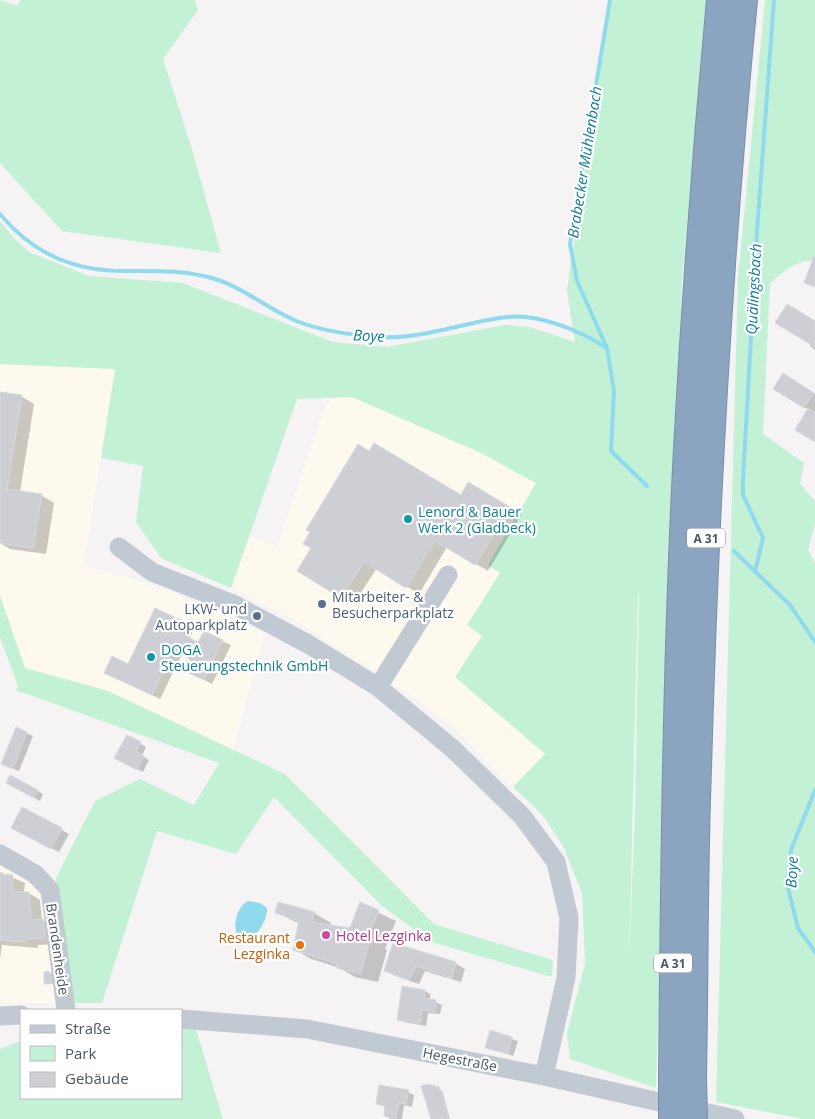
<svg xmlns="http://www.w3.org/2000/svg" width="815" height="1119" font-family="'Open Sans',sans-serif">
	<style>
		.commercial { fill: #fdf9ef }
		.green { fill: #c3f1d5; fill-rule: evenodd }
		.water { fill: #90daee }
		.shadow { fill: #0003 }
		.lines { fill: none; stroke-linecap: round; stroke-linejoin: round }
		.stream { stroke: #90daee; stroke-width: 4 }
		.building { fill: #cdcfd5; stroke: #d7d9de }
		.highway-casing { stroke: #7690ad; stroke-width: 28 }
		.minor { stroke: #c1cad2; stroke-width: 19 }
		.highway { stroke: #8ba5c1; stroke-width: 26 }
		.highway-bridge-casing { stroke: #7690ad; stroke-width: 28; stroke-linecap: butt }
		.highway-bridge { stroke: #8ba5c1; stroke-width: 26 }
		.culture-dot { fill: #0f9aa8; stroke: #fff; stroke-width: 2 }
		.service-dot { fill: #5c6f8a; stroke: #fff; stroke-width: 2 }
		.hotel-dot { fill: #d1479c; stroke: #fff; stroke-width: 2 }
		.food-dot { fill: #e8710a; stroke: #fff; stroke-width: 2 }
		.labels { text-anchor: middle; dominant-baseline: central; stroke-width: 4.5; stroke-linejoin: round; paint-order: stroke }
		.shield { fill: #fff; stroke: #808990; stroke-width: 1 }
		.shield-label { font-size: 12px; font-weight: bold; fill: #4a5661 }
		.culture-label { font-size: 14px; fill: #0d838f; stroke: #fff; text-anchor: start }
		.service-label { font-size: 14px; fill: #4e5e75; stroke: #fff; text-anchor: start }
		.hotel-label { font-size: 14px; fill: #b23c85; stroke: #fff; text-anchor: start }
		.food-label { font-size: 14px; fill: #c56008; stroke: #fff; text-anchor: end }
		.street-label { font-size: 14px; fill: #4a5661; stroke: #fff }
		.water-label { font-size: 15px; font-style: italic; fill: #0c7c9b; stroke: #fff }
	</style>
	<rect width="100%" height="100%" fill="#f5f3f3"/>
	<!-- commercial -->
	<path class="commercial" d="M0 364 115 369 84 565 151 585 207 606 265 634 233 750 108 691 25 668 0 596Z
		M343 396 352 397 481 453 536 483 488 564 500 573 467 625 482 635 546 753 513 787 455 729 415 698 293 619 231 588 250 536 277 547 325 406 332 398Z
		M0 860 44 890 60 1003H0Z"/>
	<!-- green -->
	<path class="green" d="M0 0 17 6 21 0H195L198 10 163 59 191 146 221 253 62 231 0 163Z
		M610 0H707L682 281 656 1088 570 1059 567 1033 585 964 582 893 563 846 542 814 513 787 545 754 455 677 482 636 467 625 500 573 488 565 536 483 481 453 352 397 297 399 231 588 161 558 136 522 143 466 101 458 115 369 0 364V221L14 238 29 252 89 276 183 283 333 342 386 347 505 325 529 327 575 342 567 290ZM639 593 635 811 629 964 638 593Z
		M765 0H815V262C799 257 781 274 770 283L763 434 804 463 800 484 815 501V524L808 550 815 563V1119H803L716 1102 738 277Z
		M0 596 25 668 108 691 285 774 434 924 553 960 552 977 431 942 382 906 274 797 236 854 157 831 102 1003H74L56 878 95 801 140 779 194 805 219 763 16 690 18 686 0 638Z
		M181 1029H196L223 1119H0V1049L21 1041V1098H181Z"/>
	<!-- water -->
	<path class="water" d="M248 901 260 903 267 908C267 917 264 923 259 930 238 967 224 914 248 901Z"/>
	<!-- shadow -->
	<path class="shadow" d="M815 322V350L810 346Z
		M792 380 815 394V441L809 410 775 388Z
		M0 393 21 396 34 404 20 492 41 495 54 503 46 554 10 549 0 543Z
		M469 484 521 515 488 571 447 547 419 594 377 568 354 603 299 571 461 497Z
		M186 624 194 629 189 639 199 644 222 641 231 645 212 684 194 675 192 659 182 654 160 699 114 677Z
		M16 728 33 736 19 771 8 767Z
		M127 736 146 747 142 756 149 760 143 772 122 761Z
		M11 776 43 794 40 801 7 783Z
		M23 808 69 834 59 852 20 832Z
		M0 872 25 883 24 893H29L40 900 42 920 54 927 56 944 38 945V948L2 945 0 959Z
		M360 904 396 921 385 949 387 950 378 982 355 977 340 968 311 959 294 949 300 924 277 913H314L331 923 330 926 350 930Z
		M393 945 455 963 465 969 461 982 425 971 419 984 395 976 385 970Z
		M49 973 52 974 53 984 45 983Z
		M425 991 430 994V1000L442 1005 440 1014 428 1013 426 1026 404 1022 398 1019Z
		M491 1032 518 1041 513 1056 487 1047Z
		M438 1088 442 1091 450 1119H432Z
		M408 1092 414 1095 412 1107 404 1105 402 1119H391L385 1116 386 1107 377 1104Z"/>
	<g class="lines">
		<!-- stream -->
		<path class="stream" d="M0 214C34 255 76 272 129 271 159 271 187 270 215 279 245 288 270 311 299 322 323 331 351 335 377 337 421 340 464 322 507 317 538 313 581 331 607 348L614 391 611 451 647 486
			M607 348 577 281 570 244 610 0
			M734 551 790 605 815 642
			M755 572 763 538 743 495V480L757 231 774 0
			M815 790 791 850 787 884 798 928 815 952"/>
	</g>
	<!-- building -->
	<path class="building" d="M814 256H815V287L804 283Z
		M787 304 815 321V347L775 323Z
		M783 373 814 393 804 408 773 389Z
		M0 392 22 395 7 489 42 494 33 548 0 543Z
		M808 408 815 413V442L795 430Z
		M374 443 461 495 468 482 510 507 475 565 435 541 406 588 364 562 341 598 297 571 311 548 303 544 310 532 306 530 358 444 369 451Z
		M155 608 187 623 181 634 198 642 204 631 223 640 204 680 184 671 190 659 173 651 152 695 104 673 112 656 128 664Z
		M16 727 27 732 13 769 1 764Z
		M127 735 141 742 136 751 144 756 137 770 114 758Z
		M10 775 38 790 34 798 6 783Z
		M22 807 62 828 51 849 11 828Z
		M0 874 13 875 12 892H29L31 920 43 919 45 938 27 939 26 942 0 940Z
		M278 902 315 912 312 922 350 928 360 902 379 910 368 938 370 939 361 974 337 968V964L293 950 299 921 275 913Z
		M393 943 456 962 452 978 416 966 409 980 384 971Z
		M49 971 51 984H44V972Z
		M402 986 425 990 424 998 436 1000 435 1012 422 1010 420 1023 397 1020Z
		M490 1030 512 1037 508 1054 485 1048Z
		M428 1084 439 1087 449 1119H431L421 1086Z
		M379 1085 409 1090 406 1104 399 1103 396 1118 384 1116 385 1106 376 1104Z"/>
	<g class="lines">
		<defs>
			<path id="highway" d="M672 1077C674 868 676 658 687 449 695 299 706 149 720 0
				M693 1078C695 975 694 872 698 769 705 512 719 256 744 0"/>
		</defs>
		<!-- highway casing -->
		<use href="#highway" class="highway-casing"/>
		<!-- minor -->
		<path class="minor" d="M119 547 152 572 233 604 308 644 378 687 453 749 522 816 556 862 569 918 566 978 544 1076
			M378 687 448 575
			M0 854 35 874 50 890 66 1010
			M0 1016 21 1015
			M181 1019 307 1029 544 1076 735 1119"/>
		<!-- highway -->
		<use href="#highway" class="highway"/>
		<defs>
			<path id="highway-bridge" d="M693 1078 694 1119
				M672 1119V1077"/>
		</defs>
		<!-- highway-bridge casing -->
		<use href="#highway-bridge" class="highway-bridge-casing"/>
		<!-- highway-bridge -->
		<use href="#highway-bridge" class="highway-bridge"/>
	</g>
	<!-- markers -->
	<g class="culture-dot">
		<circle cx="408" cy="519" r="5"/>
		<circle cx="151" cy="657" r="5"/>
	</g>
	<g class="service-dot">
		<circle cx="322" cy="604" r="5"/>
		<circle cx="257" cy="616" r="5"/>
	</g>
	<circle class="hotel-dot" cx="326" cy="935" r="5"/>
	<circle class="food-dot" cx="300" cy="945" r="5"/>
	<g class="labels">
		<!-- shield labels -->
		<g class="shield">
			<rect x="687" y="528.5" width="38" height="19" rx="4"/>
			<rect x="654" y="953.5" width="38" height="19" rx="4"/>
		</g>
		<g class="shield-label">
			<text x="706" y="538">A 31</text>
			<text x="673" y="963">A 31</text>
		</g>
		<!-- culture labels -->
		<g class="culture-label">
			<text x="418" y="511">Lenord &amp; Bauer<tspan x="418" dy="16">Werk 2 (Gladbeck)</tspan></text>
			<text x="161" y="649">DOGA<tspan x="161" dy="16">Steuerungstechnik GmbH</tspan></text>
		</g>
		<!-- service labels -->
		<g class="service-label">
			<text x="332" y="596">Mitarbeiter- &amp;<tspan x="332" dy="16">Besucherparkplatz</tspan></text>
			<text x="247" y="608" text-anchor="end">LKW- und<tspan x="247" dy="16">Autoparkplatz</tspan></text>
		</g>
		<!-- hotel labels -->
		<g class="hotel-label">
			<text x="336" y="935">Hotel Lezginka</text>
		</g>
		<!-- food labels -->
		<g class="food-label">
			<text x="290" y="937">Restaurant<tspan x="290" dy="16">Lezginka</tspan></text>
		</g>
		<!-- street labels -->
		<g class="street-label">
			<text transform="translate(58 949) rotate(82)">Brandenheide</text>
			<text transform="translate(460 1059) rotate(11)">Hegestraße</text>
		</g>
		<!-- water labels -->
		<g class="water-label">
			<text transform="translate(584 162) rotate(-81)">Brabecker Mühlenbach</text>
			<text transform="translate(753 289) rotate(-87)">Quälingsbach</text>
			<text transform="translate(369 335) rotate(3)">Boye</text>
			<text transform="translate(791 872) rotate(-87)">Boye</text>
		</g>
	</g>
	<!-- legend -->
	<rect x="20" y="1009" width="162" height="90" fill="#ffffff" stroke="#b7bbc0"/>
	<rect x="30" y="1025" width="25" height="8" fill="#c1cad2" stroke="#b7bbc0"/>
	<text x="65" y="1034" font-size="15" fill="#4a5661">Straße</text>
	<rect x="30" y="1046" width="25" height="15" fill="#c3f1d5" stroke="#b7bbc0"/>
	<text x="65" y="1059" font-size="15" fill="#4a5661">Park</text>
	<rect x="30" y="1072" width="25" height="15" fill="#cdcfd5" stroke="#b7bbc0"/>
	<text x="65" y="1084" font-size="15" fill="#4a5661">Gebäude</text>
</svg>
